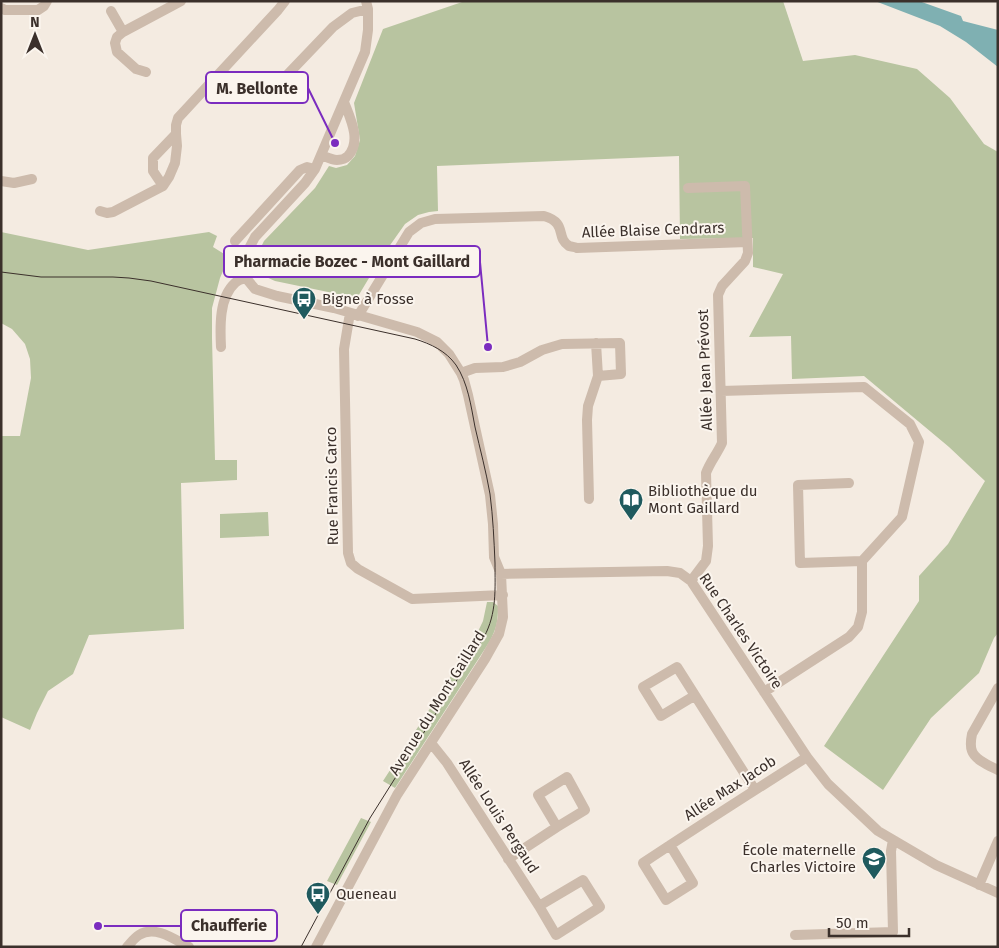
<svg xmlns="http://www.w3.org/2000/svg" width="999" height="948" font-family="'Fira Sans',sans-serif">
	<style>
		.green { fill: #b8c4a0 }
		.water { fill: #7fb0b2 }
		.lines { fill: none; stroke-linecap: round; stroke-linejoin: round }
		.minor { stroke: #cdbbac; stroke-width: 10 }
		.tram { stroke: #3b302b; stroke-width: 1 }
		.labels { text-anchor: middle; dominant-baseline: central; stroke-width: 4; stroke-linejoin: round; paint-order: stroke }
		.street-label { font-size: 15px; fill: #3b302b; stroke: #fbf5ee }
		.poi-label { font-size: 15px; fill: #3b302b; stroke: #fbf5ee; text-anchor: start }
		.leader { fill: none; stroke: #7b2cbf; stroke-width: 2 }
		.callout-dot { fill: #7b2cbf; stroke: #fbf5ee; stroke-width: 2 }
		.callout { fill: #fbf5ee; stroke: #7b2cbf; stroke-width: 2 }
		.callout-label { font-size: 16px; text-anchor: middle; font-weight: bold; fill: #3b302b }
	</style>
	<rect width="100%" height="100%" fill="#f4ebe1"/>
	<!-- green -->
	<path class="green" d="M465 1H783L803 61 855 55 917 69 950 98 984 144 998 152V633L994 638 979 673 931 718 883 790 824 746 919 601V576L948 544 985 481 949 447 864 376 792 379 791 336 749 337 783 274 753 267V238L680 239 679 156 437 166 438 211 429 212 418 215 405 224 381 258 357 298 275 281 264 276 259 266 258 253 264 241 315 188 329 166 336 168 347 165 355 156 360 140 354 103 383 29Z
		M1 232 88 250 209 232 217 236 213 247 229 257 220 278 212 308V338L215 460H237V480L181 483 184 629 89 635 73 674 48 691 37 713 30 730 1 717V436H20L31 378 30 359 25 344 12 329 1 323Z
		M268 512 269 536 220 538V514Z
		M487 602H493L498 606C498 621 497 627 490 641L395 788 383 781 473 642 483 621Z
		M361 818 371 822 337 885 327 881Z"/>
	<!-- water -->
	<path class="water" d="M875 1H919L961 16 963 21 998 30V67L966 42 940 26Z"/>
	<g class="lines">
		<!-- minor -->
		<path class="minor" d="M1 8 5 10H38L44 6 47 1
			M111 11 123 32
			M146 72 136 69 117 52 115 43 117 37 123 32 181 1
			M240 86 254 90 262 96H267L333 27 352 13 368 9
			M321 155C326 157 332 160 337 160 341 160 345 159 348 156 362 141 350 118 344 102
			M1 181 14 183 32 179
			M163 186 153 171V158L176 134
			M688 188 745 186 748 253 745 261 722 286 718 295 722 443C717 454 710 462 706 473L708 546 706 561 691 581
			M100 211 107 213 113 212 163 186 169 177 175 163 177 146 176 134V125L178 118 278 10 285 1
			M235 241 300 170 307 167 315 169
			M350 313 344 349 348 553 351 563 358 569 412 599 503 595
			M358 316 409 232 421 223 435 219 544 216C568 223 555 237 569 246 572 247 575 247 577 248L747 242
			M596 343 598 376
			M221 347C220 327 219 297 235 283 238 280 243 279 246 278
			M461 373 475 368 503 367 520 362 542 350 562 344 620 343 621 374 598 376 588 406 587 420 589 499
			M721 391 864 387 910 424 919 442 902 517 862 561
			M501 574 667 571 680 573 691 581 807 757 828 784 878 831 936 865 998 893
			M998 688 972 734C971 739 970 746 972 751 975 760 990 766 998 770
			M764 692 849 637 858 627 862 612V561L800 563 798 485 849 483
			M694 696 661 716 643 687 677 667 755 790
			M431 743 447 763 539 906 556 935 600 907 583 880 539 906
			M670 845 693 883 666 900 643 863C697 827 752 792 807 757
			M508 859 557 827 585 810 567 777 538 795 557 827
			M979 885 998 841
			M795 935 893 932 891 851 893 840
			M127 947C131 943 134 938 139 935 155 925 174 939 189 947
			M316 947 397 795 485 659 499 634 503 617 501 574 494 557 493 524 490 495 468 395 464 380 461 373 449 354 437 342 417 332 334 308 277 296 255 289 246 278 244 270 245 256 255 237 305 183 315 169 365 52 368 30V9L366 1"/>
		<!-- tram -->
		<path class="tram" d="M1 272 41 277H113L129 278 151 281 415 339C431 344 446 351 456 365 468 383 471 406 475 427 480 449 486 471 490 494 493 517 494 540 495 563 495 589 497 613 484 637L370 818 301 947"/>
	</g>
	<!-- icons -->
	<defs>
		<symbol id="bus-pin" viewBox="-11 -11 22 30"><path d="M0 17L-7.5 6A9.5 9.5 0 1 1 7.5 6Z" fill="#1f5a5e" stroke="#fbf5ee"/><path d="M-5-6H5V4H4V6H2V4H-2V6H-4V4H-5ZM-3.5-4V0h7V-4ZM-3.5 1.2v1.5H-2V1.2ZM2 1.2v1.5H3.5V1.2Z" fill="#fff"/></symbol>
		<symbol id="library-pin" viewBox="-11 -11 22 30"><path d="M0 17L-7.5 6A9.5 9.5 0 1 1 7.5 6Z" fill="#1f5a5e" stroke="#fbf5ee"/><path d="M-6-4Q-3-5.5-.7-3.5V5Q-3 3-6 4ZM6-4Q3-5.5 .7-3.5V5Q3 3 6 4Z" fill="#fff"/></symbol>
		<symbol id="school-pin" viewBox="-11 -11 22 30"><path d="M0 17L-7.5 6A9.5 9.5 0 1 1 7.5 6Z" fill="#1f5a5e" stroke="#fbf5ee"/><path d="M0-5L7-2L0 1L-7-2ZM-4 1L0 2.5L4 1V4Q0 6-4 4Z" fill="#fff"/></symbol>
	</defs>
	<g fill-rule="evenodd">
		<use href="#bus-pin" x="290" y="285" width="28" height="38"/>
		<use href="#library-pin" x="617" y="486" width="28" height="38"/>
		<use href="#school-pin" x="860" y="845" width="28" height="38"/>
		<use href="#bus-pin" x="304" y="880" width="28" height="38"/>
	</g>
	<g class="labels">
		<!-- street labels -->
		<g class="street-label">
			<text transform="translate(653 230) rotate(-2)">Allée Blaise Cendrars</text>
			<text transform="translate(705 370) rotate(-92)">Allée Jean Prévost</text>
			<text transform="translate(332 486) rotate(-91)">Rue Francis Carco</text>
			<text transform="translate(741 631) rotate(56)">Rue Charles Victoire</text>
			<text transform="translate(437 703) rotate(-58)">Avenue du Mont Gaillard</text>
			<text transform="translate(730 788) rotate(-33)">Allée Max Jacob</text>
			<text transform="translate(499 816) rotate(57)">Allée Louis Pergaud</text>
		</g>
		<!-- poi labels -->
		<g class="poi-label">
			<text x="322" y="299">Bigne à Fosse</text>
			<text x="648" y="491">Bibliothèque du<tspan x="648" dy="17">Mont Gaillard</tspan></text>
			<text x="856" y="850" text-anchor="end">École maternelle<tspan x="856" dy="17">Charles Victoire</tspan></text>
			<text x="336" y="894">Queneau</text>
		</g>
	</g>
	<!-- callouts -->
	<path class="leader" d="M335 143L308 88M488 347L480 262M98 926L181 926"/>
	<g class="callout-dot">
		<circle cx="335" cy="143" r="5"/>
		<circle cx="488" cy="347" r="5"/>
		<circle cx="98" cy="926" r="5"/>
	</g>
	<g class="callout">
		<rect x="206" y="72" width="102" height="31" rx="5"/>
		<rect x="224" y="246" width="256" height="31" rx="5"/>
		<rect x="181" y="910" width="96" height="31" rx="5"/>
	</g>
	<g class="callout-label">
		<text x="257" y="94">M. Bellonte</text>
		<text x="352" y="267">Pharmacie Bozec - Mont Gaillard</text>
		<text x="229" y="931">Chaufferie</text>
	</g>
	<!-- border -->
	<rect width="999" height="948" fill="none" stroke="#3b302b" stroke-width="5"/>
	<!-- north arrow -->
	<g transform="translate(35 35)" stroke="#fbf5ee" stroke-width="4" paint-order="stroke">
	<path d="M0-4L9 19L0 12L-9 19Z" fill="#3b302b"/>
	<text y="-8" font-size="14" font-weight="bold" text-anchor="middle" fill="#3b302b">N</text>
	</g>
	<!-- scale -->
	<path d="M829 928v8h80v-8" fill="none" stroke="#3b302b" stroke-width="2.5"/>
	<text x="836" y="928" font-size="15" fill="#3b302b" stroke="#fbf5ee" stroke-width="4" paint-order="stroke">50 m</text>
</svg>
